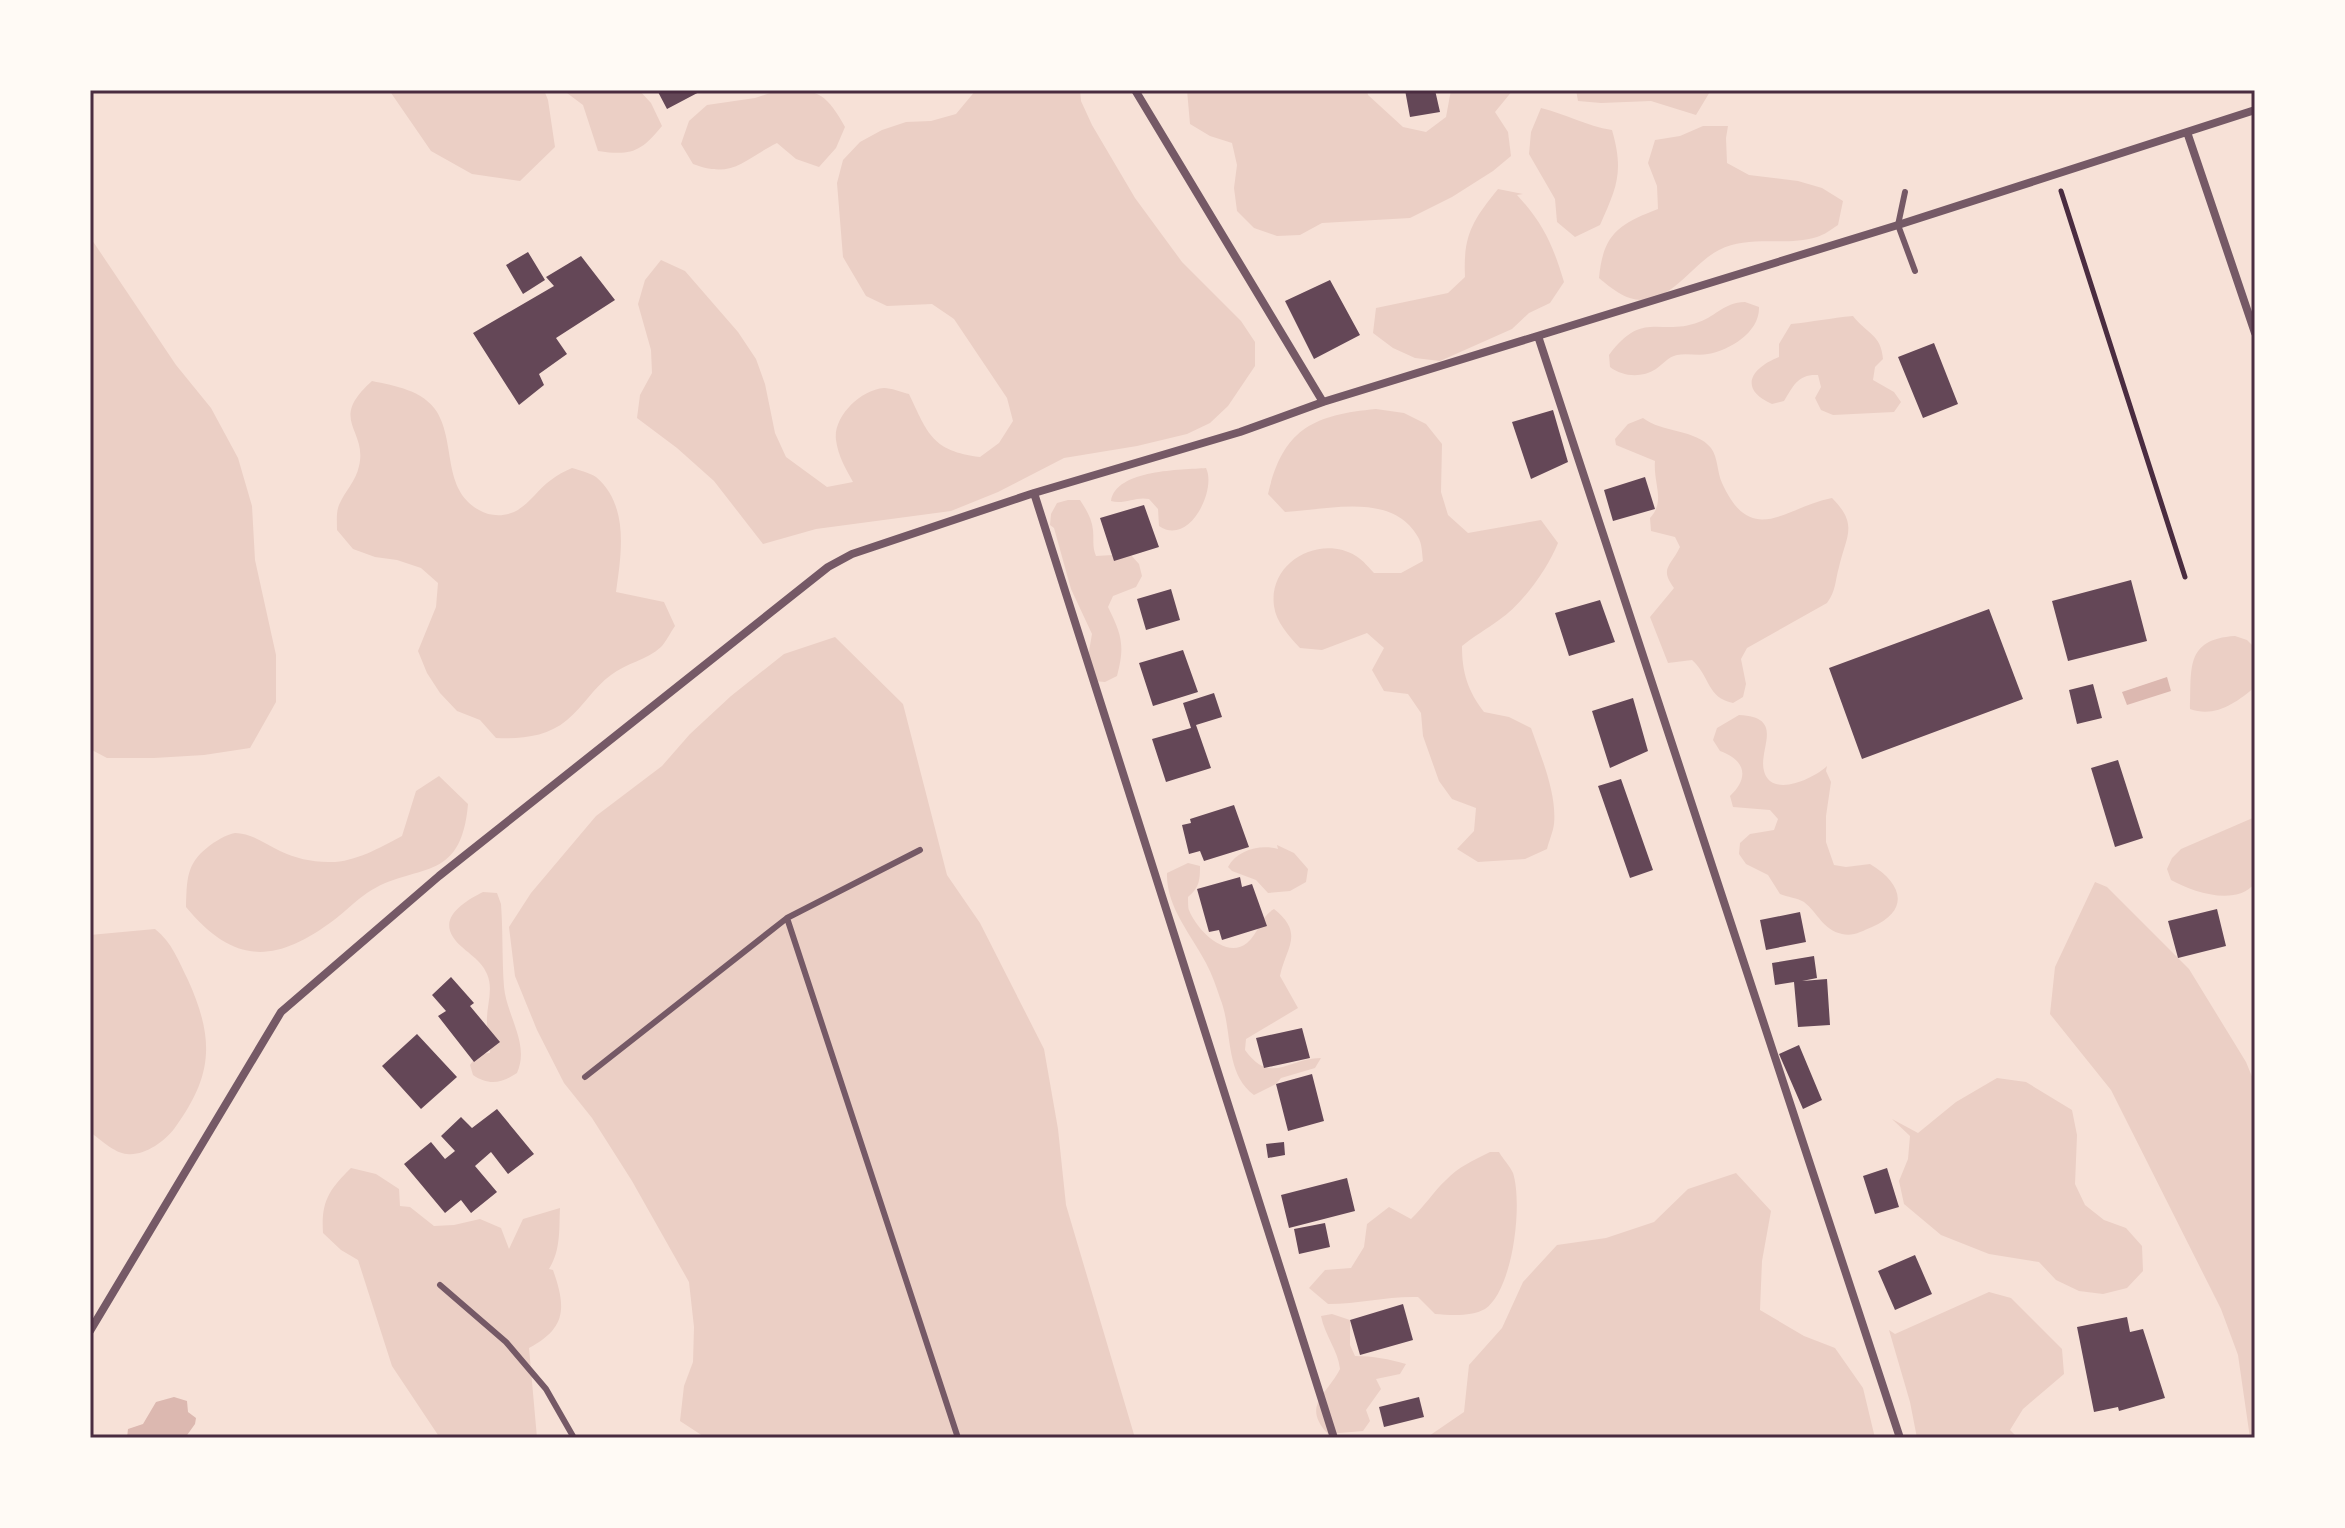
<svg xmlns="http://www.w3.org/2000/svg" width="2345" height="1528" font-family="'Asap Condensed',sans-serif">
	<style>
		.green { fill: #ebcfc5 }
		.water { fill: #dcb8b0 }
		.building { fill: #644757 }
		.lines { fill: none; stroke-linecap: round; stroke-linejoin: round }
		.path { stroke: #4a2c40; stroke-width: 5 }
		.service { stroke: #755966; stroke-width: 6 }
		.minor { stroke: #755966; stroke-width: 8 }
		.neatline { fill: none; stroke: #4a2c40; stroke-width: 3 }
	</style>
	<rect width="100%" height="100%" fill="#f7e1d7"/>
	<!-- green -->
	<path class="green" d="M389 90H544L548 100 555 147 520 181 472 174 431 151Z
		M563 90H639L651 103 662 126C641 152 631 156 598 151L583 105Z
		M779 90C818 89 826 93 845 127L836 148 819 167 796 159 777 143C743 160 733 179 693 164L681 144 689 121 707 105 755 98Z
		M976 90H1080L1081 101 1092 125 1135 198 1182 262 1241 321 1255 342V366L1228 406 1210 423 1187 434 1137 446 1064 458 998 492 951 511 816 529 763 544 714 481 677 448 637 418 640 395 652 373 651 350 638 304 645 280 661 260 685 271 738 332 756 359 765 384 775 433 786 457 827 487 853 482C846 469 838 456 836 440 833 417 860 390 884 388 891 388 901 392 909 394 928 434 932 451 980 457L999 443 1013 421 1007 398 954 319 932 304 887 306 866 296 843 257 837 183 843 160 860 142 882 130 906 122 931 121 956 114Z
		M1187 90H1367L1368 95 1403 127 1426 132 1446 117 1451 90H1513L1495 112 1508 132 1511 156 1493 171 1452 197 1410 218 1322 223 1300 235 1277 236 1254 228 1237 211 1234 188 1237 165 1232 143 1210 136 1190 124Z
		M1576 90H1711L1696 115 1651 101 1601 103 1578 101Z
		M1541 108C1566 114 1586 126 1612 130 1624 172 1617 187 1600 225L1575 237 1557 222 1555 199 1529 154 1531 132Z
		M1703 126H1728L1726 138 1727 163 1749 175 1798 181 1822 188 1843 201 1838 225C1832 229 1824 235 1817 237 1785 247 1750 234 1719 250 1692 264 1674 299 1642 300 1625 300 1611 288 1599 278 1603 234 1619 224 1658 209L1657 186 1648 163 1655 140 1680 136Z
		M1498 189 1523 194 1517 195C1543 223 1553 245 1564 282L1550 303 1529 313 1512 329 1440 361 1415 358 1393 348 1373 333 1376 308 1448 293 1465 277C1463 236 1472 221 1498 189Z
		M90 237 176 365 211 408 238 458 252 506 255 560 276 655V702L250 748 204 755 154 758H107L90 749Z
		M1745 302 1759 307C1760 332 1730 350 1708 354 1698 356 1687 353 1677 355 1668 357 1663 364 1656 369 1642 378 1623 377 1610 367L1609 355C1643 309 1660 337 1699 322 1718 315 1723 303 1745 302Z
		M1853 316C1867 334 1881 334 1883 359L1875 367 1873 380 1894 392 1901 402 1894 412 1833 415 1821 410 1815 398 1821 387 1818 375C1798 374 1794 385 1784 401L1772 404C1738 389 1751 368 1779 357V344L1791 324C1812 322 1831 318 1853 316Z
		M372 381C395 386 423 390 437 412 456 444 442 489 479 510 489 516 502 517 514 512 529 505 538 489 551 480 557 475 565 471 572 468 579 470 590 473 596 477 630 506 621 555 616 592L664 602 675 626C670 633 666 642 661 647 647 660 626 663 611 675 594 687 584 706 567 720 547 737 521 739 496 738L480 720 457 711 440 693 427 673 418 651 436 607 438 583 421 568 397 560 375 557 353 549 337 530C337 522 336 512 339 505 345 491 356 481 359 466 368 429 327 421 372 381Z
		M1376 409 1404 413 1426 424 1442 444 1441 492 1448 515 1468 533 1541 520 1558 543C1548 568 1522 605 1499 620 1487 629 1474 636 1462 646 1462 673 1468 691 1484 712L1509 717 1531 728C1541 757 1557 793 1554 824 1553 832 1549 841 1547 849L1525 859 1478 862 1457 849 1474 831 1476 808 1452 799 1439 781 1423 736 1421 713 1408 694 1384 691 1372 670 1384 648 1367 633 1322 650 1300 648C1289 636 1276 622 1274 606 1268 562 1320 534 1356 556 1363 560 1369 568 1374 573H1401L1423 561C1422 553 1422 543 1418 537 1392 491 1327 510 1285 512L1268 494C1283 429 1313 415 1376 409Z
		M1643 418C1662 433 1696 429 1711 448 1718 457 1717 472 1722 483 1752 549 1785 507 1832 498 1859 525 1846 536 1839 567 1835 581 1836 591 1827 603L1747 648 1741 659 1746 684 1743 697 1733 703C1707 698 1710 676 1692 660L1668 663 1650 617 1674 588C1659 568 1671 566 1680 547L1675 537 1651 531 1650 518C1666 501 1653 484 1655 461L1616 445 1615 439 1628 424Z
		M1206 468C1217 490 1189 547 1159 526L1158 509 1149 499C1136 496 1124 505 1111 501 1116 469 1182 470 1206 468Z
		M1068 500H1080C1086 509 1092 519 1093 530 1094 540 1092 546 1096 556L1130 554 1139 564 1142 576 1136 587 1113 596 1108 607C1122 635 1125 646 1117 676L1105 682 1093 681 1088 657 1092 634 1071 589 1054 528 1050 525 1051 514 1057 503Z
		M2235 636 2247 640 2255 648V687C2236 703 2215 718 2190 709 2192 670 2184 639 2235 636Z
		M835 637 903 704 947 875 980 923 1044 1049 1058 1129 1066 1205 1135 1438H706L680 1421 684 1386 693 1362 694 1327 689 1282 632 1181 592 1118 564 1083 537 1030 515 976 509 927 531 893 596 816 662 766 690 734 731 696 784 654Z
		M1739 715C1786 717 1758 749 1764 771 1771 799 1815 778 1827 766L1826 771 1831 782 1826 816V842L1834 865 1846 867 1870 864C1902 883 1911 910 1872 927 1862 931 1853 937 1842 934 1823 930 1818 913 1804 902 1798 898 1787 897 1780 894L1768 875 1746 864 1739 854 1740 843 1750 834 1774 830 1778 819 1770 810 1733 807 1730 796C1750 777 1745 760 1720 751L1713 740 1717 728Z
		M439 776 468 804C461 886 415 861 367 893 355 901 345 912 334 920 275 964 234 965 186 907 187 880 186 864 208 847 214 842 227 834 235 833 251 833 266 844 280 851 295 858 311 862 328 862 354 863 379 848 402 836L416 791Z
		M2255 817V883C2236 907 2193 892 2171 880L2167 869 2172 858 2181 849Z
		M1277 845 1294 853 1308 869 1306 882 1290 891 1268 893 1256 880 1232 871 1228 867C1237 850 1260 844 1278 849Z
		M1188 863 1200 866C1200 881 1199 888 1188 897 1188 898 1188 909 1189 910 1196 929 1226 960 1247 943 1259 933 1260 917 1274 909 1305 934 1286 947 1280 976L1298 1008 1246 1039 1245 1050C1271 1086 1288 1058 1321 1058L1315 1068 1281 1078 1276 1084 1254 1095C1224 1073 1233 1029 1220 998 1216 986 1212 974 1206 963 1191 934 1166 907 1167 873Z
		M2095 882 2107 887 2189 969 2246 1062 2255 1084V1438H2250L2238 1355 2221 1309 2111 1090 2050 1014 2055 967Z
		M483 892 497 893 501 904C503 931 502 960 504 987 507 1017 530 1044 517 1073 502 1083 489 1086 473 1075L470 1065 478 1054 490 1053C491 1042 487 1034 487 1023 486 1006 494 990 487 974 480 957 462 951 453 937 439 916 467 900 483 892Z
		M155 929C172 942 179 962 188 980 215 1040 213 1076 174 1129 164 1142 144 1156 127 1154 114 1153 100 1139 90 1132V935Z
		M1997 1078 2026 1082 2072 1110 2077 1135 2075 1184 2085 1205 2104 1220 2126 1228 2142 1246 2143 1271 2127 1288 2103 1294 2079 1291 2056 1280 2039 1262 1989 1254 1941 1235 1904 1204 1899 1181 1908 1159 1910 1136 1892 1119 1918 1133 1956 1102Z
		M1490 1152H1499C1503 1159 1510 1166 1513 1173 1523 1204 1513 1290 1485 1309 1471 1317 1450 1315 1435 1314L1418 1297C1388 1296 1359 1304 1328 1304L1309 1288 1325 1270 1351 1268 1364 1247 1367 1224 1389 1207 1411 1219C1425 1206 1433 1192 1446 1180 1458 1167 1474 1160 1490 1152Z
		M351 1168 376 1174 399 1189 400 1206 410 1207 434 1226 454 1225 480 1219 501 1228 509 1249 523 1219 560 1208C559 1229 561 1250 549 1269L553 1270C566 1307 567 1328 529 1348L537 1438H440L392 1366 358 1260 341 1250 323 1233C321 1201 329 1190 351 1168Z
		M1736 1173 1771 1211 1762 1261 1760 1310 1804 1336 1835 1348 1863 1388 1875 1438H1426L1464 1412 1469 1365 1502 1328 1523 1282 1557 1245 1606 1238 1654 1222 1688 1189Z
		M1989 1292 2011 1298 2062 1349 2064 1374 2023 1409 2010 1430 2018 1438H1917L1910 1402 1889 1330 1895 1334Z
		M1332 1314 1350 1320V1345L1355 1356C1373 1356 1389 1359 1406 1364L1400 1374 1376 1379 1381 1389 1366 1410 1370 1421 1363 1431 1328 1434C1301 1405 1327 1395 1340 1369 1338 1350 1325 1336 1321 1316Z"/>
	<!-- water -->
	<path class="water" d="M2167 677 2171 691 2127 705 2122 692Z
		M174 1397 187 1401 188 1412 196 1418 195 1424 185 1438H127L128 1429 143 1424 156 1402Z"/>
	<!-- building -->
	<path class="building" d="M657 90H703L667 109Z
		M1405 90H1435L1440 112 1410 117Z
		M528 252 545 280 523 294 506 265Z
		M581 256 615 300 556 338 567 354 539 374 544 385 519 405 473 333 554 286 546 277Z
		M1330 280 1360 335 1314 359 1285 301Z
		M1934 343 1958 404 1923 418 1898 357Z
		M1553 410 1568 462 1531 479 1512 422Z
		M1645 477 1655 509 1613 521 1604 490Z
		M1144 505 1159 547 1114 561 1100 518Z
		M2131 580 2147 641 2068 661 2052 601Z
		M1171 589 1180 620 1146 630 1137 599Z
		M1600 600 1615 642 1569 656 1555 613Z
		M1989 609 2023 699 1862 759 1829 668Z
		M1183 650 1198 692 1153 706 1139 663Z
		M2093 684 2102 718 2077 724 2069 690Z
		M1214 693 1222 717 1196 725 1211 768 1166 782 1152 739 1191 728 1183 703Z
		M1633 698 1648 751 1610 768 1592 711Z
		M2118 760 2143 838 2115 847 2091 768Z
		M1621 779 1653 870 1630 878 1598 786Z
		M1234 805 1249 847 1204 861 1200 851 1189 854 1182 825 1191 823 1190 819Z
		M1240 877 1242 887 1252 884 1267 926 1222 940 1219 930 1209 932 1197 889Z
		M2217 909 2226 946 2178 958 2168 921Z
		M1800 912 1806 942 1766 950 1760 920Z
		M1814 956 1817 978 1802 981 1827 979 1830 1025 1798 1027 1794 982 1775 985 1772 963Z
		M451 977 474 1003 470 1006 500 1042 474 1062 438 1016 446 1011 432 995Z
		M1302 1028 1310 1058 1264 1068 1256 1038Z
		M417 1034 457 1077 421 1109 382 1066Z
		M1799 1045 1822 1100 1803 1109 1779 1054Z
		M1312 1074 1324 1121 1288 1131 1276 1084Z
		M497 1109 534 1154 508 1174 491 1152 475 1166 497 1192 471 1213 461 1200 445 1213 404 1164 431 1142 445 1159 455 1151 441 1136 461 1117 472 1128Z
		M1284 1142 1285 1155 1268 1158 1266 1144Z
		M1887 1168 1899 1207 1875 1214 1863 1176Z
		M1347 1178 1355 1211 1289 1228 1281 1195Z
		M1325 1223 1330 1247 1299 1254 1294 1229Z
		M1915 1255 1932 1294 1895 1310 1878 1271Z
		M1403 1304 1413 1340 1360 1355 1350 1320Z
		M2127 1317 2130 1332 2143 1329 2165 1398 2119 1411 2118 1407 2094 1412 2077 1327Z
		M1419 1397 1424 1417 1384 1427 1379 1407Z"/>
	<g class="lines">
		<!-- path -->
		<path class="path" d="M2061 191 2185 577"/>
		<!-- service -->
		<path class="service" d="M1905 192 1898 225 1915 271
			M920 850 787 918 958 1438
			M585 1077 787 918
			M440 1285 506 1342 546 1389 574 1438"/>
		<!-- minor -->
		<path class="minor" d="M1135 90 1323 402
			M2187 132 2255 333
			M1538 336 1900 1438
			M1034 493 1334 1438
			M90 1331 281 1012 439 876 828 567 852 554 1034 493 1240 432 1323 402 1898 225 2255 110"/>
	</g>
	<!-- border -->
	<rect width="2345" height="1528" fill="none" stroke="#fffaf5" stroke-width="184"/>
	<rect x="92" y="92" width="2161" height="1344" class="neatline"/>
</svg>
